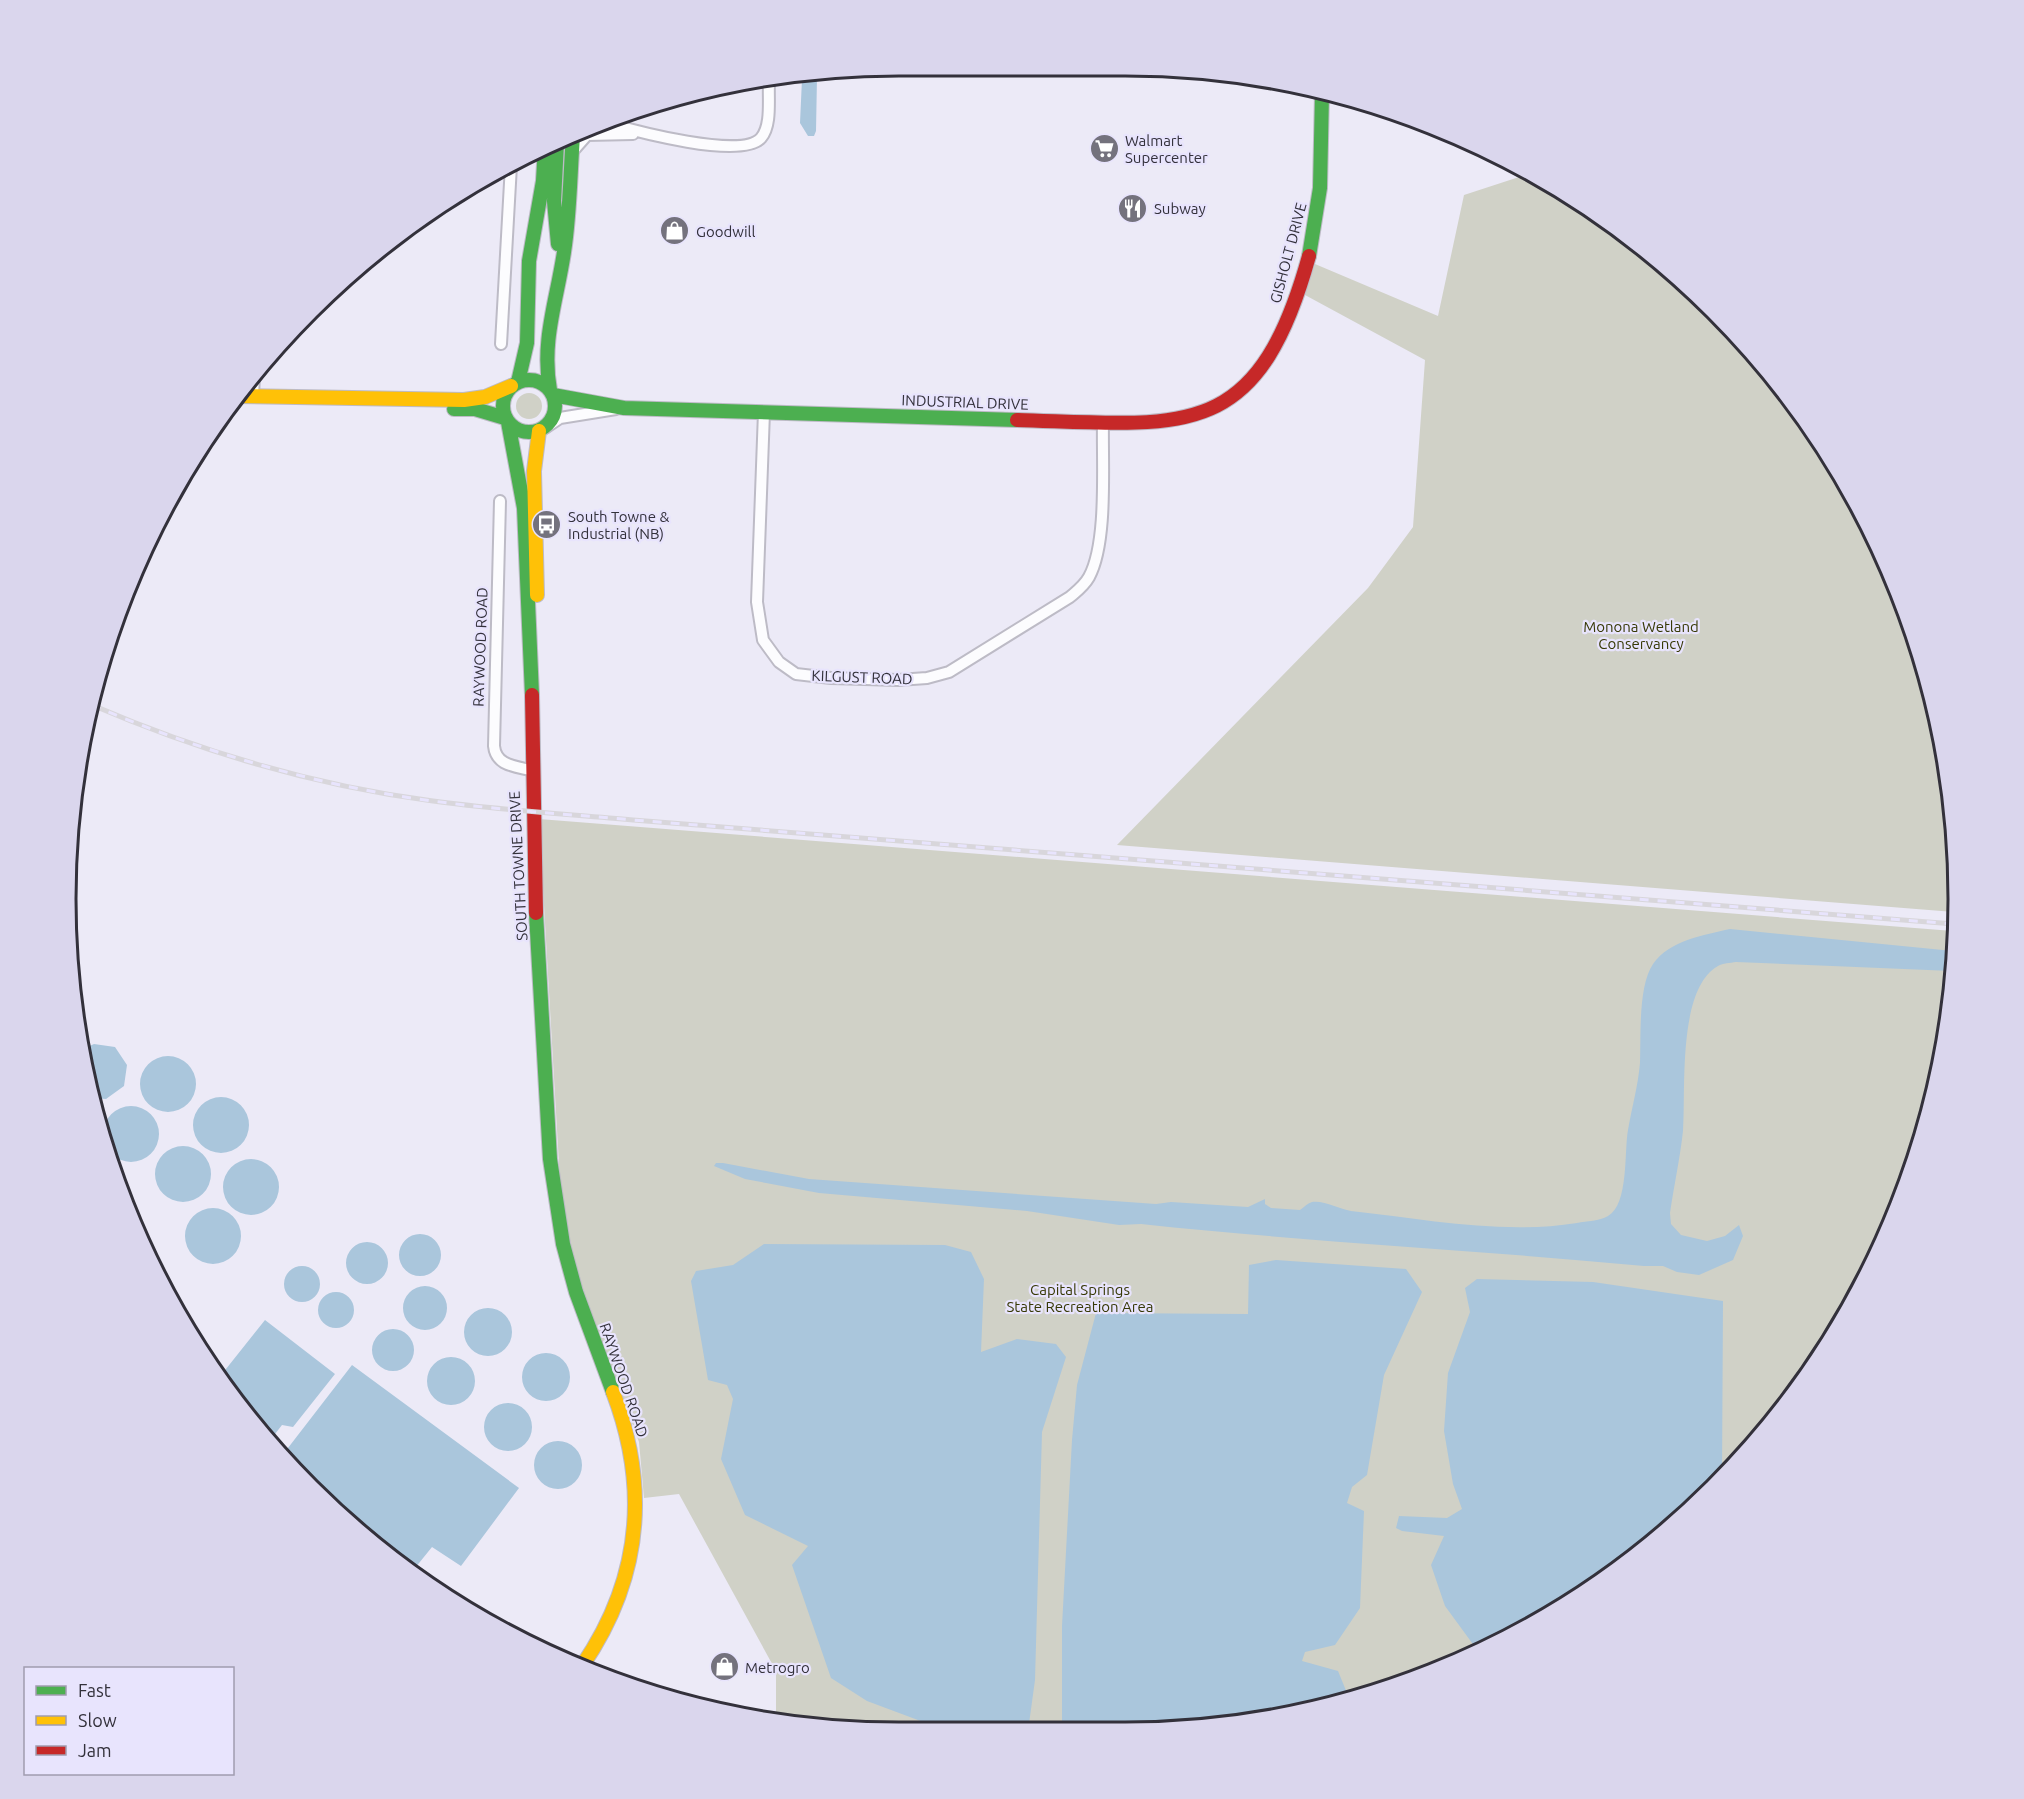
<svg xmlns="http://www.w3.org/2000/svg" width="2024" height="1799" font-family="Ubuntu,sans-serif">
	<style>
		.green { fill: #d0d1c7 }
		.water { fill: #aac6dc }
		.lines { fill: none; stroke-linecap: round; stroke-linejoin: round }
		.street-casing { stroke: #bdbbc6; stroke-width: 14 }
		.fast-casing { stroke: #bdbbc6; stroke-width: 16 }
		.slow-casing { stroke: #bdbbc6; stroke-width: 16 }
		.jam-casing { stroke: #bdbbc6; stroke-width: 16 }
		.street { stroke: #fcfcfe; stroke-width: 10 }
		.fast { stroke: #4caf50; stroke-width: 14 }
		.slow { stroke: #ffc107; stroke-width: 14 }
		.jam { stroke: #c62828; stroke-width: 14 }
		.rail-casing { stroke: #d8d6db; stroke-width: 5 }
		.rail { stroke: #e8e4fd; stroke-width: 3; stroke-dasharray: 9; stroke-linecap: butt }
		.labels { text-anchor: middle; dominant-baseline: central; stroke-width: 4.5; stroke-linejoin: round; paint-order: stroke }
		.poi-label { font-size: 15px; fill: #33313b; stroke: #e8e4fd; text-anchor: start }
		.street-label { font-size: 15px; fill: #33313b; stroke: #e8e4fd }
		.park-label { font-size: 15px; fill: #373905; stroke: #e8e4fd }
		.rim { fill: none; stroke: #33313b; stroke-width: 3 }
	</style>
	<rect width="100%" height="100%" fill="#eceaf7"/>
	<!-- green -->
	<path class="green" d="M1531 173 1674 273 1786 392 1872 531 1930 683 1956 845 1954 912 1117 845 1368 588 1413 527 1425 360 1305 295 1315 264 1438 316 1464 195Z
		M516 406a13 13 0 1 1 26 0a13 13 0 1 1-26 0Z
		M539 819 1953 931 1951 1008 1914 1167 1846 1316 1751 1449 1632 1561 1493 1647 1341 1705 1179 1731H845L776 1720V1671L679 1494 644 1498 639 1442 586 1299 573 1258 560 1181Z"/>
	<!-- water -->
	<path class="water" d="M817 77 816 131 814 136H808L800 123 802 79Z
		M1730 929 1953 951 1952 971 1736 962C1730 963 1723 963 1718 966 1677 989 1686 1090 1683 1131 1680 1158 1674 1186 1670 1213L1671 1224 1681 1235 1707 1241 1725 1236 1739 1225 1743 1236 1733 1260 1699 1275 1677 1272 1663 1266H1644C1476 1250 1309 1242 1141 1224L1119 1225 1027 1211 819 1193 745 1179 714 1166 716 1163H723L809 1179 1156 1204 1171 1202 1248 1207 1265 1199V1204L1271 1208 1300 1210C1304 1207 1308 1203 1312 1202 1324 1200 1339 1209 1351 1211 1426 1219 1502 1235 1577 1223 1587 1221 1599 1221 1608 1216 1629 1204 1624 1151 1628 1130 1632 1107 1638 1086 1640 1063 1641 1037 1638 986 1653 964 1670 940 1704 935 1730 929Z
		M94 1044 115 1047 127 1065 124 1086 106 1099 92 1098 83 1049Z
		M140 1084a28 28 0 1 1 56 0a28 28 0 1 1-56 0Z
		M193 1125a28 28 0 1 1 56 0a28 28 0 1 1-56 0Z
		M103 1134a28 28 0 1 1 56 0a28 28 0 1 1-56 0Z
		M155 1174a28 28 0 1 1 56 0a28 28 0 1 1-56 0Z
		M223 1187a28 28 0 1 1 56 0a28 28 0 1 1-56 0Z
		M185 1236a28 28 0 1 1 56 0a28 28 0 1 1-56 0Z
		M399 1255a21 21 0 1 1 42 0a21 21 0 1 1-42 0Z
		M346 1263a21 21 0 1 1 42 0a21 21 0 1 1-42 0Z
		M764 1244 945 1245 971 1252 984 1279 981 1352 1017 1339 1056 1344 1066 1357 1042 1432 1035 1680 1028 1731 942 1729 867 1701 831 1678 792 1565 808 1546 745 1515 721 1459 733 1399 727 1385 708 1380 691 1281 696 1271 733 1265Z
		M1276 1260 1406 1269 1422 1292 1384 1375 1367 1475 1352 1487 1347 1503 1364 1511 1360 1608 1335 1645 1305 1652 1302 1661 1338 1671 1347 1693V1702L1179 1731H1062V1626L1072 1440 1077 1385 1096 1313 1248 1314 1249 1265Z
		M284 1284a18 18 0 1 1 36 0a18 18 0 1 1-36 0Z
		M1477 1279 1593 1282 1723 1301 1722 1476 1632 1561 1493 1647 1473 1654 1475 1647 1445 1606 1431 1565 1444 1536 1402 1531 1396 1528 1399 1516 1447 1518 1462 1509 1453 1484 1444 1431 1448 1373 1470 1312 1465 1288Z
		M403 1308a22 22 0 1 1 44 0a22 22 0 1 1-44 0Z
		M318 1310a18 18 0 1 1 36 0a18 18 0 1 1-36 0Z
		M464 1332a24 24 0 1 1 48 0a24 24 0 1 1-48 0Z
		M265 1320 335 1374 293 1427 282 1425 268 1443 231 1390 235 1384 222 1374Z
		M372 1350a21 21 0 1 1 42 0a21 21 0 1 1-42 0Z
		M522 1377a24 24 0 1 1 48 0a24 24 0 1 1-48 0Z
		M427 1381a24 24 0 1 1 48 0a24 24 0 1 1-48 0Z
		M352 1365 519 1488 461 1566 432 1547 411 1573 392 1561 281 1457Z
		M484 1427a24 24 0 1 1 48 0a24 24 0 1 1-48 0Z
		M534 1465a24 24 0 1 1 48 0a24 24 0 1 1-48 0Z"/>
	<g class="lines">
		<defs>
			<path id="street" d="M607 123C635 131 742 160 761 138 772 125 768 99 769 83
				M572 152 587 135 633 134
				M501 344 511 165
				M253 397 254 376
				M764 412 757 602 763 640 779 662 796 674 831 678 898 680 927 678 949 672 1070 597C1077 591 1084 586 1089 577 1108 542 1102 463 1103 422
				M545 428 560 418 616 409
				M500 501 494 746C496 765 513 766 530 770"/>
			<path id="fast" d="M557 142 554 201 558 244
				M1309 256 1320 188 1322 93
				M503 406a26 26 0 1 1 52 0a26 26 0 1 1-52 0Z
				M518 382 527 343 529 261 543 181 545 146
				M550 390C541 341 557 300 564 252 570 214 570 175 573 136
				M553 395 624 408 1017 420
				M454 409H475L505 418
				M508 422 524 508 532 695
				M536 913 550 1159 563 1244 576 1292 613 1392"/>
			<path id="slow" d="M236 396 464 400 485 397 511 386
				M537 595 534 471 539 431
				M582 1666C641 1580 650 1489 613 1392"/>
			<path id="jam" d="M1017 420C1184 425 1257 444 1309 256
				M532 695 536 913"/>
		</defs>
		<!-- street casing -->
		<use href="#street" class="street-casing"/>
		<!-- fast casing -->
		<use href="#fast" class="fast-casing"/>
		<!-- slow casing -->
		<use href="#slow" class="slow-casing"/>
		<!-- jam casing -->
		<use href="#jam" class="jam-casing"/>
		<!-- street -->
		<use href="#street" class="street"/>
		<!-- fast -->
		<use href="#fast" class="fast"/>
		<!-- slow -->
		<use href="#slow" class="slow"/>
		<!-- jam -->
		<use href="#jam" class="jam"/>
		<defs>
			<path id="rail" d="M92 705C199 751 317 786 433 801 499 810 566 814 633 820L1954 924"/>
		</defs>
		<!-- rail casing -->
		<use href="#rail" class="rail-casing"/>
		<!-- rail -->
		<use href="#rail" class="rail"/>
	</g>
	<!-- icons -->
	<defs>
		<symbol id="supermarket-disc" viewBox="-11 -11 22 22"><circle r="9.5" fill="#74727d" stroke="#e8e4fd"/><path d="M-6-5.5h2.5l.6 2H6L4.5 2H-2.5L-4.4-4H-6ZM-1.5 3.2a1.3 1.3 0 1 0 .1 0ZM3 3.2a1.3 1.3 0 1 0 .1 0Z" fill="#fff"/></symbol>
		<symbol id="restaurant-disc" viewBox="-11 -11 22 22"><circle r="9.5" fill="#74727d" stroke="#e8e4fd"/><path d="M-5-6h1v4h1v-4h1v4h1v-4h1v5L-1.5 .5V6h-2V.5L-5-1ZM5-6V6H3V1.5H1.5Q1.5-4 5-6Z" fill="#fff"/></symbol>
		<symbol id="shop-disc" viewBox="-11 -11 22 22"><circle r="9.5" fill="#74727d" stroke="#e8e4fd"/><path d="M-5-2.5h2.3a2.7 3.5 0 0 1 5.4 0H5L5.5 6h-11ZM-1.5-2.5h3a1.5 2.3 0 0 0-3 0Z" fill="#fff"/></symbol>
		<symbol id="bus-disc" viewBox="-11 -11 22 22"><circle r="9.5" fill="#74727d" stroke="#e8e4fd"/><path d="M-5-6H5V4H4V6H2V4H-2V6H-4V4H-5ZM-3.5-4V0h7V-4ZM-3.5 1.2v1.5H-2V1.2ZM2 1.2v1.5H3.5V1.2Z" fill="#fff"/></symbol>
	</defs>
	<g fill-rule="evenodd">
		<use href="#supermarket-disc" x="1088" y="132" width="33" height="33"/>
		<use href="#restaurant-disc" x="1116" y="192" width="33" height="33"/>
		<use href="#shop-disc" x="658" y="214" width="33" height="33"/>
		<use href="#bus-disc" x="530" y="508" width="33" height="33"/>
		<use href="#shop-disc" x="708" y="1650" width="33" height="33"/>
	</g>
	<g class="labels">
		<!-- poi labels -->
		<g class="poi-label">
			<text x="1125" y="140">Walmart<tspan x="1125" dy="17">Supercenter</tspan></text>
			<text x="1154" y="208">Subway</text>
			<text x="696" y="231">Goodwill</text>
			<text x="568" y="516">South Towne &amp;<tspan x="568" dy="17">Industrial (NB)</tspan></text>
			<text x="745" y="1667">Metrogro</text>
		</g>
		<!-- street labels -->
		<g class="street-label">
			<text transform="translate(1288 253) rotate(-75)">GISHOLT DRIVE</text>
			<text transform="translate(965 402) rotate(2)">INDUSTRIAL DRIVE</text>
			<text transform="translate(480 647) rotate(-88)">RAYWOOD ROAD</text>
			<text transform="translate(862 677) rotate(2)">KILGUST ROAD</text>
			<text transform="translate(518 866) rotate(-93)">SOUTH TOWNE DRIVE</text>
			<text transform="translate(624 1380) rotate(71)">RAYWOOD ROAD</text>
		</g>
		<!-- park labels -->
		<g class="park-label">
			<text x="1641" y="626">Monona Wetland<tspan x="1641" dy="17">Conservancy</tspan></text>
			<text x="1080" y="1289">Capital Springs<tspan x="1080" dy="17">State Recreation Area</tspan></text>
		</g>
	</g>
	<!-- crop -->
	<path d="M0 0H2024V1799H0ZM899 76H1125A823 823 0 0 1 1948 899V899A823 823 0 0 1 1125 1722H899A823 823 0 0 1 76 899V899A823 823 0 0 1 899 76Z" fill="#dad6ed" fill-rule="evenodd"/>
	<path class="rim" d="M899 76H1125A823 823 0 0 1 1948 899V899A823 823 0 0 1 1125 1722H899A823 823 0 0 1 76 899V899A823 823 0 0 1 899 76Z"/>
	<!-- legend -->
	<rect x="24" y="1667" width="210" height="108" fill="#e8e4fd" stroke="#a09caf" stroke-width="1.5"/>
	<rect x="36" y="1686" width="30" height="9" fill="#4caf50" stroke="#a09caf" stroke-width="1.5"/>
	<text x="78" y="1697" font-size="18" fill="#33313b">Fast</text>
	<rect x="36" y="1716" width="30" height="9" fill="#ffc107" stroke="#a09caf" stroke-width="1.5"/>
	<text x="78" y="1727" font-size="18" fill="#33313b">Slow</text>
	<rect x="36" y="1746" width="30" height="9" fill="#c62828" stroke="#a09caf" stroke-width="1.5"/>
	<text x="78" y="1757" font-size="18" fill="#33313b">Jam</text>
</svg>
